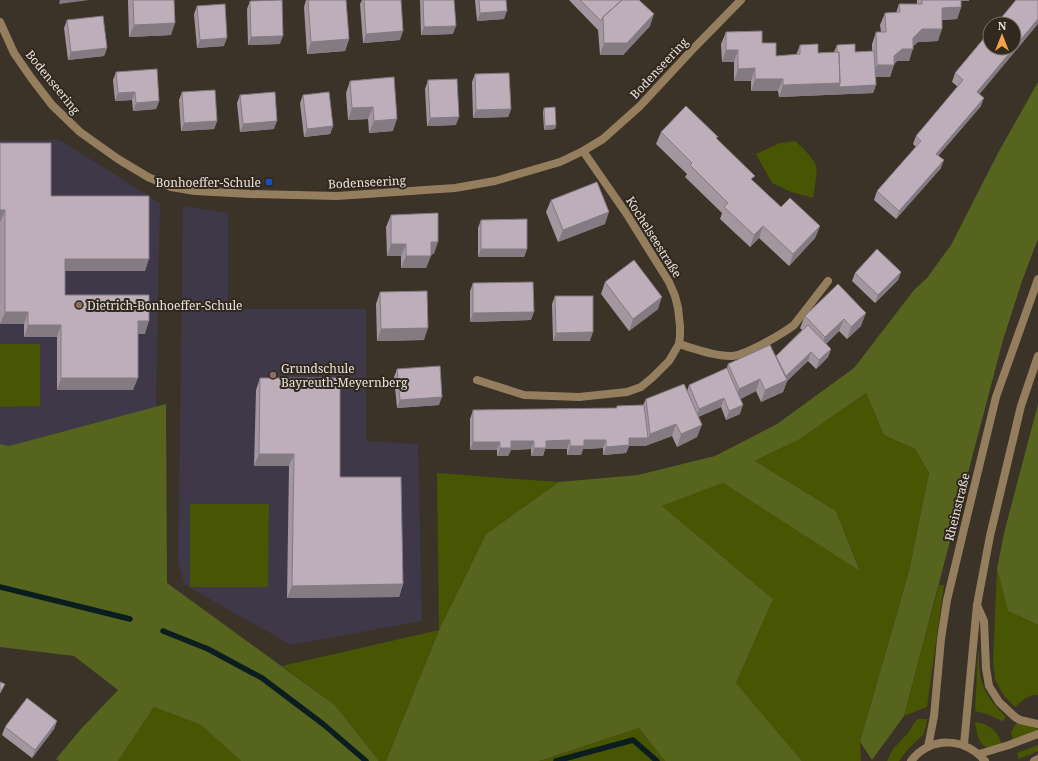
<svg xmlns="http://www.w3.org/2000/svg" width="1038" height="761" font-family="'Noto Serif',serif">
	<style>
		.education { fill: #3e3849 }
		.green { fill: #485502 }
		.forest { fill: #56641e }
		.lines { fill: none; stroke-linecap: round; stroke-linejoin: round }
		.stream { stroke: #0b1d1e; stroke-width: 5.5 }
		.minor { stroke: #947e5e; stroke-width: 8 }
		.tertiary { stroke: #947e5e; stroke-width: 8 }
		.wall { fill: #a3969f }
		.shaded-wall { fill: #847a82 }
		.building { fill: #bdaeb9; stroke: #847a82 }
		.transit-dot { fill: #1a4fb4; stroke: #31281e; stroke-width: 1.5 }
		.education-dot { fill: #8d6e63; stroke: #31281e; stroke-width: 1.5 }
		.labels { text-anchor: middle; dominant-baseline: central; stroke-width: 4; stroke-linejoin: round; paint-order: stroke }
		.street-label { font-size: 12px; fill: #e9e3dd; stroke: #31281e }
		.poi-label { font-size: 12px; fill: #e9e3dd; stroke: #31281e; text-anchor: start }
	</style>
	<rect width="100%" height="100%" fill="#3b3228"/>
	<!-- education -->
	<path class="education" d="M0 140H60L160 203 156 407 9 446 0 445Z
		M183 206 228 213V309H366V441L418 444 422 621 291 645 185 585 178 563Z"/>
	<!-- green -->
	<path class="green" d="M795 141C802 147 813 157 816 166 818 171 814 192 813 198L791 192 772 183 756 154 780 143Z
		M0 344H40V406L0 407Z
		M866 393 884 435 915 449 929 473 909 571 860 742 861 761H802L736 683 773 599 662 506 723 483 860 570 836 511 755 461 800 439Z
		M437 473 559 482 486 534 439 630 386 761H379L335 705 282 666 439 630Z
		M190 504H269L268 587H190Z
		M997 569 1008 611 1038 625V695C1028 694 1022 701 1015 707L1004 696 995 680 993 661Z
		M939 585H944L927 707 904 716Z
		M978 653H979C979 660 979 668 980 675 983 692 994 705 1006 717L1004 720 1002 721 987 714 975 711Z
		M154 707 201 725 241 761H118Z
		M919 719H927L926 727 923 735 908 749 899 761H887L893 749 909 732 916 720Z
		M975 722C991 725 997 730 1002 745 999 746 995 748 992 748 978 748 977 733 975 722Z
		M1016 723 1024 725 1038 726V731L1013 741 1011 733Z
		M639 728 665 761H539Z
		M1038 745V751L1019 759 1017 753Z"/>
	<!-- forest -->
	<path class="forest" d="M1038 82V239L1022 281 1003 340 904 716 872 760 860 742 909 571 929 473 915 449 884 435 866 393 800 439 755 461 836 511 860 571 723 483 662 506 773 599 736 683 802 761H665L639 728 539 761H386L439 630 486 534 559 482 638 475 715 456 777 424 854 368 914 290 927 278 951 245 998 153Z
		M166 404 167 583 335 705 379 761H241L201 725 154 707 118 761H59L56 759 80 730 118 690 74 656 0 647V444L9 446Z
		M1038 404V625L1008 611 997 569 1004 533Z"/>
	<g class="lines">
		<!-- stream -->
		<path class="stream" d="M0 587 130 619
			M163 631 208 649 262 678 323 724 366 761
			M556 761 633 740 657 761"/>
		<!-- minor -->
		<path class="minor" d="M0 22 14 53 32 79 52 105 80 132 118 159 148 177 171 187 195 191 250 194 337 196 455 188 495 181 560 162 583 151 603 139 640 106 691 51 741 0
			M679 344C695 349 717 357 733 356 748 354 782 334 794 325L828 281
			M477 380 524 395 579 397 627 392 641 387 653 377 669 361 679 344 680 336V326L678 308 675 296 669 282 626 213 583 151"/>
		<!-- tertiary -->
		<path class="tertiary" d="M977 605 984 621 986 668 989 686 999 702 1015 717 1020 720 1038 724
			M964 745 973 647 977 605 990 536 1021 406 1038 356
			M928 747 934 716 941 639 947 600 963 533 996 397 1038 279
			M979 754 1009 745 1038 734
			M911 761C931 736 964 737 985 761
			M1034 761 1038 759"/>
	</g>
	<!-- wall -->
	<path class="wall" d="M128 0H174L171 35 129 37 128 1Z
		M306 0H346L349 39 345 51 307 54 304 7Z
		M362 0H401L400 40 363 43 360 4Z
		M420 0H454L453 34 421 35Z
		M475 0H506L504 19 477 21Z
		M569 0H639L650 26 623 55H600L598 30Z
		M917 0H969V1H961V7L957 19 942 20 938 41 918 42 913 46 909 61H897L894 64 890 77H876V85L873 93 779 97 778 91H751V81H734V62H722L721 44 726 32 762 43 776 56 796 55 800 45 818 53 834 52 837 45 855 52 872 51V44L876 32H881L880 25 885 13H896L899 4H917Z
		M250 1 280 44 248 45 247 9Z
		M197 6 224 46 197 48 194 14Z
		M67 20 107 48 104 56 68 60 64 28Z
		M116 72 159 101 156 109 133 111 132 100 115 101 113 80Z
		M955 73 980 94 981 106 938 156 941 168 896 219 874 200 877 191 916 147 913 144 916 136 958 87 952 82Z
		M475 74 511 109 508 117 473 118 472 82Z
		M394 77 393 131 369 133 368 119 348 120 346 93 350 81Z
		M428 80 456 125 427 126 425 89Z
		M182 92 217 121 214 129 181 131 179 100Z
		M240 95 274 129 240 132 237 103Z
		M303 95 333 126 330 134 304 137 300 103Z
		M544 108 556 125 555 129 544 130 543 112Z
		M661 132 717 139 753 181 781 207 820 226 815 238 789 266 759 238 750 247 720 219 722 213 685 177 687 174 656 144Z
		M0 143 51 196 145 271H65V295L145 334H138L133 390H57V337H24V324H0Z
		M551 200 605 224 558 242 546 212Z
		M391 215 434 254H431L426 268H401V256H387L386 227Z
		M481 220 527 249 524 257H478V228Z
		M901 272 898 280 875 303 852 281 855 273Z
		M605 282 658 309 629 331 601 294Z
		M473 283 531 320 470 322V291Z
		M838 284 861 326 847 339 839 331 826 344 831 349 828 357 816 369 808 361 787 381 783 392 761 402 756 391 740 399V414L726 420 721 407 698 417 697 437 677 447 672 436 645 446H629L626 453 603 455V448L583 449 581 455H567V449H545L543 456H531V449L511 450 508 456H497V450H470V419L473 410 616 408 617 406 643 405 646 399 687 391 689 385 727 368 728 364 776 356 802 330 800 328 805 316Z
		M380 292 424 340 377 341 376 304Z
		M555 296 590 341H553L552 304Z
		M397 369 439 405 397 408 394 377Z
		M260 378 340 477 403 584 399 597 287 598 289 466H254L256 390Z
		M57 721 54 729 32 758 2 735 5 727Z"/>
	<!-- shaded-wall -->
	<path class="shaded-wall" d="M60 0H89L59 4Z
		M957 0H969V1H956Z
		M961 7 957 19 937 20 942 8Z
		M507 11 504 19 477 21 480 13Z
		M654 14 650 26 623 55H600L604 43Z
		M1038 19V24L974 101 977 92Z
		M175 23 171 35 129 37 134 25Z
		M456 26 453 34 421 35 424 27Z
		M922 29H942L938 41 918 42 910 49H913L909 61H897L893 65H894L890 77H872L877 65 894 56 913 38Z
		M403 31 400 40 363 43 366 34Z
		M283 36 280 44 248 45 251 37Z
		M227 38 224 46 197 48 200 40Z
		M349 39 345 51 307 54 311 42Z
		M107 48 104 56 68 60 71 52Z
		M726 50H738L734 62H722Z
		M755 68 751 81H734L738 69Z
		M755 79H783L778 91H751Z
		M840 83 876 85 873 93 779 97 783 85Z
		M135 92 132 100 115 101 118 93Z
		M984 98 981 106 933 162 936 154Z
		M159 101 156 109 133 111 136 103Z
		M373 107 368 119 348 120 352 108Z
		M511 109 508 117 473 118 476 110Z
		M459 117 456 125 427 126 430 118Z
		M397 119 393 131 369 133 374 121Z
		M217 121 214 129 181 131 184 123Z
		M277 121 274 129 240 132 243 124Z
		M556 125 555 129 544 130 545 126Z
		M333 126 330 134 304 137 307 129Z
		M944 160 941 168 896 219 899 211Z
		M0 210H5L0 223Z
		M609 212 605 224 558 242 563 230Z
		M763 226 759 238 750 247 754 235Z
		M820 226 815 238 789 266 793 254Z
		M431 242H438L434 254 426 255Z
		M391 244H406L401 256H387Z
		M481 249H527L524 257H478Z
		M406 256H431L426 268H401Z
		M65 259H149L145 271H60Z
		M901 272 898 280 875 303 878 295Z
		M662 297 658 309 629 331 633 319Z
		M5 312H28L24 324H0Z
		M534 312 531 320 470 322 473 313Z
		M866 313 861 326 847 339 851 327Z
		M844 319 839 331 820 349 825 337Z
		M138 321H149L145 334H133Z
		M28 325H61L57 337H24Z
		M428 328 424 340 377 341 381 329Z
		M593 332 590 341H553L556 333Z
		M831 349 828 357 816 369 819 360Z
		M811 352 808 361 787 381 783 392 761 402 765 390 784 378Z
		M61 378H138L133 390H57Z
		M760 379 756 391 735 402 739 389Z
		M442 397 439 405 397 408 400 400Z
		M724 398 721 407 696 418 699 409Z
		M743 405 740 414 726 420 729 411Z
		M676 424 672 436 645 446H629L626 453 603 455 606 447 629 438H648L650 434Z
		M702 425 697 437 677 447 681 434Z
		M570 440 567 449H545L543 456H531L534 448 546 441Z
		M584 440H606L603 448 583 449 581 455H567L570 446Z
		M511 441H534L531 449 511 450 508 456H497L500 448Z
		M473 442H500L497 450H470Z
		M259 454H294L289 466H254Z
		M403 584 399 597 287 598 292 586Z
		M57 721 54 729 32 758 35 750Z"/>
	<!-- building -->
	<path class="building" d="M133 0H174L175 23 134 25Z
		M282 0 283 36 251 37 250 1Z
		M308 0H346L349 39 311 42Z
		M364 0H401L403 31 366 34Z
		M423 0H454L456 26 424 27Z
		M479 0H506L507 11 480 13Z
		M580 0H622L603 17 601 21Z
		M622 0H639L654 14 627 43H604L603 17Z
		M922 0H961V7L942 8V29H922L913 38V49H902L894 56V65H877L876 32H886L885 13 900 12 899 4H922Z
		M1016 0H1038V19L977 92 984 98 936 154 944 160 899 211 877 191 921 141 916 136 963 80 955 73 990 31V48H1014V24H996Z
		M225 4 227 38 200 40 197 6Z
		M103 16 107 48 71 52 67 20Z
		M762 31V43H776V56L800 54V45L818 44V53L839 52 840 83 783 85V79H755V68L738 69V50H726V32Z
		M855 44V52L874 51 876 85 839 87 840 83 839 52H837V45Z
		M157 69 159 101 136 103 135 92 118 93 116 72Z
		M509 73 511 109 476 110 475 74Z
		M394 77 397 119 374 121 373 107 352 108 350 81Z
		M457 79 459 117 430 118 428 80Z
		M215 90 217 121 184 123 182 92Z
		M275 92 277 121 243 124 240 95Z
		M329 92 333 126 307 129 303 95Z
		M686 106 718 137 716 138 755 176 751 179 781 207 790 198 820 226 793 254 763 226 754 235 724 207 728 203 690 165 692 163 661 132Z
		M555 107 556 125 545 126 544 108Z
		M0 143H51V196H149V259H65V295H149V321H138V378H61V325H28V312H5V210H0Z
		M597 182 609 212 563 230 551 200Z
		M438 213V242H431V256H406V244H391V215Z
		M527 219V249H481V220Z
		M877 249 901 272 878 295 855 273Z
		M634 260 662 297 633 319 605 282Z
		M533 282 534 312 473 313V283Z
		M838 284 866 313 851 327 844 319 825 337 805 316Z
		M427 291 428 328 381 329 380 292Z
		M555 296H593V332L556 333Z
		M808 325 831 349 819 360 811 352 786 376 776 356Z
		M770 345 787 380 765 390 760 379 739 389 728 364Z
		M440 366 442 397 400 400 397 369Z
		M727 368 743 405 729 411 724 398 699 409 689 385Z
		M260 378H340V477H401L403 584 292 586 294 454H259Z
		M684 384 702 425 681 434 676 424 650 434 646 399Z
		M644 405 648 438H629V445L606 447V440H584V446H570V440L546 441V448H534V441H511V448H500V442H473V410L617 408V406Z
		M0 682 5 684 0 693Z
		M27 698 57 721 35 750 5 727Z"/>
	<!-- markers -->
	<rect class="transit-dot" x="265" y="178" width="8" height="8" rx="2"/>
	<g class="education-dot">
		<circle cx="79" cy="305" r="4"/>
		<circle cx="273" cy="375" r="4"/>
	</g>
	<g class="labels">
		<!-- street labels -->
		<g class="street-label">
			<text transform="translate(659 68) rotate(-47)">Bodenseering</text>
			<text transform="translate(53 82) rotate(51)">Bodenseering</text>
			<text transform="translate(367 182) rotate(-3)">Bodenseering</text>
			<text transform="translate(654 237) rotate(58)">Kochelseestraße</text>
			<text transform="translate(957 507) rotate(-76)">Rheinstraße</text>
		</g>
		<!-- poi labels -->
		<g class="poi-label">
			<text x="261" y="182" text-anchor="end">Bonhoeffer-Schule</text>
			<text x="87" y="305">Dietrich-Bonhoeffer-Schule</text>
			<text x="281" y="368">Grundschule<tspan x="281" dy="14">Bayreuth-Meyernberg</tspan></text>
		</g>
	</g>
	<!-- north arrow -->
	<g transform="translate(1002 36)"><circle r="19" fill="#31281e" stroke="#7b736a"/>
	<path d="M0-3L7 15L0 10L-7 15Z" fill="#f6a247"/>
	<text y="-6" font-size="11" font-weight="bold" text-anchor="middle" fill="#e9e3dd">N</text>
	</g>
</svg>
